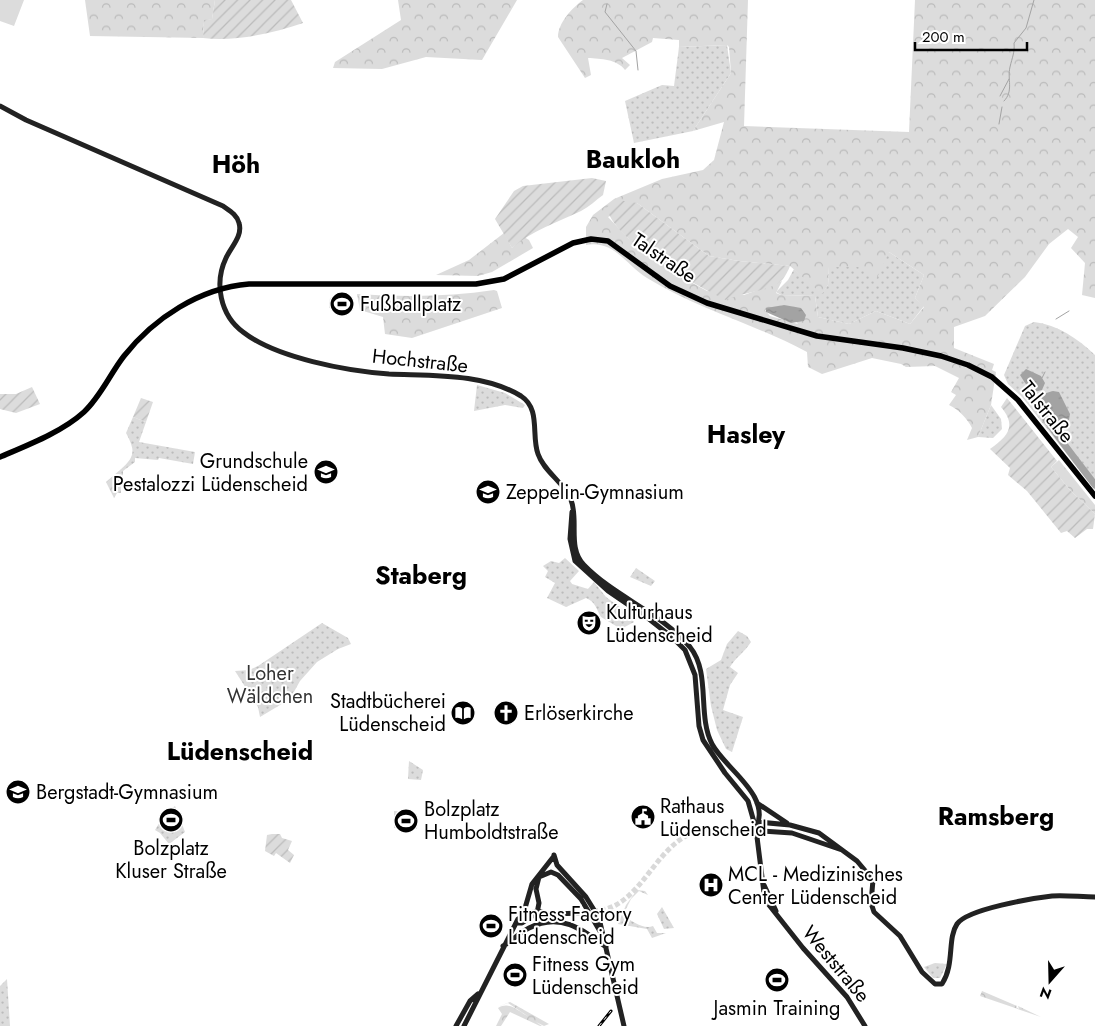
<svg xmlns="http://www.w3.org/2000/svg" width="1095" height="1026" font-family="Jost,sans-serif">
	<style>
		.grass { fill: url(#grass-dots) }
		.forest { fill: url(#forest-crowns); fill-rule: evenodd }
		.garden { fill: url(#garden-furrows) }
		.pitch { fill: #dcdcdc }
		.water { fill: url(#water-ripples) }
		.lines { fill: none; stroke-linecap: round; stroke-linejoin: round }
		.stream { stroke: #a3a3a3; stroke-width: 1 }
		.river { stroke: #a3a3a3; stroke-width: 7 }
		.secondary-tunnel { stroke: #d9d9d9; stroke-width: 5; stroke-dasharray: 5 2.5; stroke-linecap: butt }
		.secondary { stroke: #222; stroke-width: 5 }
		.primary { stroke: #000; stroke-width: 5.5 }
		.rail-casing { stroke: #000; stroke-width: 3 }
		.rail { stroke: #fff; stroke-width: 1; stroke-dasharray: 4; stroke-linecap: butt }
		.labels { text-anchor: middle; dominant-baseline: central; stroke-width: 4; stroke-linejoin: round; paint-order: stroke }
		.street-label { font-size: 20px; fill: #000; stroke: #fff }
		.poi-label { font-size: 20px; fill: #000; stroke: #fff; text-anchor: start }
		.park-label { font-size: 20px; fill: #333; stroke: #fff }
		.district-label { font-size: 25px; font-weight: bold; fill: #000; stroke: #fff }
	</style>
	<defs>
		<pattern id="grass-dots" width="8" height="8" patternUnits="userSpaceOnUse" patternTransform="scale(1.25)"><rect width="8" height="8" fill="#dcdcdc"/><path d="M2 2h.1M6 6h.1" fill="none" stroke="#bbb" stroke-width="1.8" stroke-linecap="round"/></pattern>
		<pattern id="forest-crowns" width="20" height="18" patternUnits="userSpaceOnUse" patternTransform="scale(1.25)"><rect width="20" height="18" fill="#dcdcdc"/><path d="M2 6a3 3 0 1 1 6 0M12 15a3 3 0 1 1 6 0" fill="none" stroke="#bbb"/></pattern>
		<pattern id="garden-furrows" width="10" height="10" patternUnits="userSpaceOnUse" patternTransform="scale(1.25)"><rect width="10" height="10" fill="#dcdcdc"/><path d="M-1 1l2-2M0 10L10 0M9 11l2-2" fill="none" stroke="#bbb"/></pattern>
		<pattern id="water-ripples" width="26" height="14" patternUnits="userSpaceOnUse" patternTransform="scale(1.25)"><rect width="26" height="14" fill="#a3a3a3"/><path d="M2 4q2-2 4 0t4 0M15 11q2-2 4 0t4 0" fill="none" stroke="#8b8b8b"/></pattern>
	</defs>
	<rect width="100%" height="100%" fill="#fff"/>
	<!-- grass -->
	<path class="grass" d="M727 45 731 73 693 131 634 143 625 101 662 85 674 86 679 47Z
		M889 252 924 275 915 298 924 306 910 324 876 311 849 324 818 317 815 296 781 295 776 292 788 280 794 269 822 293 828 285 829 267H858Z
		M1034 322C1058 325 1077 338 1095 355V490L1022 397 1008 384 1004 375 1025 326Z
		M477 385 505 393 525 405 523 408 505 405 474 411Z
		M991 405 1001 419 1002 429 993 438 978 437Z
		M133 417 146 422 139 442 195 452 193 464 159 458 158 460 135 458V462L123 471V475L120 479V470C136 456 135 450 126 433Z
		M565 558 579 571 570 581 572 584 588 589 594 582 606 597 625 611 634 622 621 629 601 617C596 609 596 602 586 598L566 607 547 598 555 583 545 577 548 571 543 566 551 561 559 563Z
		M636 568 655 581 651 586 630 577Z
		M322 623 348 638 351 644 338 649 317 662 300 681 290 699 260 717 258 707 235 671 249 670 258 666Z
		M738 631 747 636 751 642C744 653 736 657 730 667L738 673 730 685 723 710 743 717 732 752 726 749 717 730 711 706 706 669 721 660 727 644Z
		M409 761 423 770 421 780 408 779Z
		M175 806 185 832 169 844 160 833 155 830 166 812Z
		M637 890 645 891 648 895 639 891 631 899 623 915C631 921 644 930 653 926L657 933H666L652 938 647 929 618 924 626 905Z
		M662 907 674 928 664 929 657 914Z
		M935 963 947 964 940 978H933L924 967Z
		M7 979 10 1026H0V986Z"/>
	<!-- forest -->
	<path class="forest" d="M85 0H215L212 19 204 21 203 38 90 36Z
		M398 0H517L482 60 426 57 382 69 333 68 335 62 401 20Z
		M583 0H748L744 126 909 132 915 0H1095V298L1082 295 1085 263 1071 248 1078 237 1068 229 1049 244 1025 277 985 316 954 327V348L994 364 992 370 996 372 991 405 978 437 967 440 972 428C967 418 959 410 949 405L956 395 951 392 959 378 935 366 906 367 901 364 872 358 822 374 808 367 807 352C755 324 697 309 647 278 625 264 614 240 586 245V227L593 215 614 199 662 179 703 170 714 160 724 122 693 131 731 73 729 47 727 45 679 47V40L653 38 652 42 622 58 630 65 625 70C617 59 601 59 588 58L591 75 585 78 558 37C558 23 572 8 583 0ZM637 203 709 256 739 261 790 266 822 294 828 285 829 267H858L876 280 889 252 924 275 915 298 924 307 910 324 876 311 849 324 818 317 815 296 781 295 776 293 782 281 744 295 707 291 689 281 628 238 608 217ZM784 305 798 324 770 316 765 310Z
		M504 233 512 248 524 237 529 240 533 248 492 272 478 276 436 275 469 260Z
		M494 290 497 291 502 308 412 338 385 334 383 317 360 310 357 294C403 297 449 297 494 290Z
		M1059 460 1095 505V514L1070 490 1051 467Z
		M982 991 1017 1006 1016 1007 1019 1009 1018 1006 1041 1017 980 996Z
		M510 1002 549 1024 544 1026 536 1022 542 1026H540L510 1012 501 1026H496L502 1014 498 1008C510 1001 518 1011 529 1017L508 1003 497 1007Z"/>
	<!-- garden -->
	<path class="garden" d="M215 0H291L303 23C273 33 236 42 203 38L204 20 212 19Z
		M592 178 606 181 603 195C596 200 589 207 581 211 556 223 533 230 512 248L495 219 514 191 523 186Z
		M618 200 637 203 709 256 739 261 790 266C788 271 785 277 782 280 771 291 740 293 726 300 697 286 611 240 607 207Z
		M32 387 40 404 16 413 0 409V394H16Z
		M141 398 153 402 146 422 133 417Z
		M1007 398 1057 461 1051 467 1070 490 1095 514 1093 529H1087L1075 538 1067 531 1061 533 1027 491 1008 475 1010 468 990 449C1008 436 1017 426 1001 407Z
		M120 470 121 493H117L114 498 106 482Z
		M272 834H280L282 838 292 841 288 850 294 855 290 863 276 853 274 856 265 851 267 835Z"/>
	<!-- pitch -->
	<path class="pitch" d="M0 0H24L14 26 0 21Z
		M330 298 354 299 353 310 329 308Z
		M394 811 416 813 418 817 417 829 394 828Z"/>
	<!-- water -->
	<path class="water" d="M784 305 801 308 806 315 804 321 791 323 766 312V308Z
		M1026 369 1041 376 1045 383 1042 390 1034 392 1025 383 1020 375Z
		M1053 391 1059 392 1070 414 1069 420 1063 426 1053 423 1041 402 1043 394Z"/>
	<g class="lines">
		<!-- stream -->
		<path class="stream" d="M607 4 605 12 636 51 638 70
			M1000 96 1009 79
			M1004 101C1014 91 1007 79 1010 67 1012 58 1015 52 1014 43L1026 28 1034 0
			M999 124 1002 107
			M1056 319 1069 311
			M1042 378 1045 372"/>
		<!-- river -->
		<path class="river" d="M1031 391C1030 403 1084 470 1095 485"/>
		<!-- secondary-tunnel -->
		<path class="secondary-tunnel" d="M586 913C596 911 607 910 616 905 646 888 659 847 692 833 707 826 730 830 746 830"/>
		<!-- secondary -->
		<path class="secondary" d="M0 106 26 120 223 206C230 211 237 215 239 223 243 236 231 247 226 258 214 283 220 315 243 332 276 358 347 371 389 374 432 376 483 373 521 396 541 409 531 435 538 454 544 472 565 483 571 500 579 520 567 548 584 565 615 597 660 612 690 647 711 673 697 715 712 744 726 770 772 795 756 829
			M572 512 570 539 575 561 608 591 649 619 673 638 685 650 695 675 699 726 703 740 725 773 748 801 756 829 764 893 769 905 803 948 847 997 865 1026
			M757 803 787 823
			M758 822 790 825 819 833 857 861 873 880 871 903 874 912 900 936 922 972 935 984H942C955 964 947 939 957 924 967 909 1034 898 1052 896 1066 895 1081 897 1095 897
			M746 830 792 833 842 850
			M554 855 557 865 586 897 599 918 624 1026
			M539 877 551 872 558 875 581 899 604 938
			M764 885 776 911
			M523 915 532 884 554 856
			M516 923H522L537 913 539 903 536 889 539 877
			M503 946C512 941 519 933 529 928 560 912 582 929 606 947
			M456 1026 470 1001 478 994
			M464 1026 518 919 538 910 548 914 586 913"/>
		<!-- primary -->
		<path class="primary" d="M0 457C28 445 62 432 84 412 101 396 110 374 124 356 154 318 200 288 249 284H476L504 279 573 243 591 239 608 241 670 286 707 303 817 336 903 348 941 356 968 365 992 377 1018 400 1095 496"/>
		<defs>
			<path id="rail" d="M599 1026 611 1011"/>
		</defs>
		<!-- rail casing -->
		<use href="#rail" class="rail-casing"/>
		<!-- rail -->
		<use href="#rail" class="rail"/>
	</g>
	<!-- icons -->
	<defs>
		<symbol id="stadium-disc" viewBox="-11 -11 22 22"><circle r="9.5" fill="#000" stroke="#fff"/><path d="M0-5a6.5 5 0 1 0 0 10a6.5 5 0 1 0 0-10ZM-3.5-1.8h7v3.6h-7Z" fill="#fff"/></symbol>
		<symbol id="school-disc" viewBox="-11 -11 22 22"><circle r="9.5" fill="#000" stroke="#fff"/><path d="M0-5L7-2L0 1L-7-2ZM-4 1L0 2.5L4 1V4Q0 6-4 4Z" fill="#fff"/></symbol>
		<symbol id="theatre-disc" viewBox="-11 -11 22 22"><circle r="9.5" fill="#000" stroke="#fff"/><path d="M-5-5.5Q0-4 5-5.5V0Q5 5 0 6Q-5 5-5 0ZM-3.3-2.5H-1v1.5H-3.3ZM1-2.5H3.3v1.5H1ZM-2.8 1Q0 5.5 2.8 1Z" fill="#fff"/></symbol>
		<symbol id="library-disc" viewBox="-11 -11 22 22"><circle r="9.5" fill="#000" stroke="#fff"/><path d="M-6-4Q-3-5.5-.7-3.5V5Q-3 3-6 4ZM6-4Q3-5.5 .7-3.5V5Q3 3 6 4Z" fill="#fff"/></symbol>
		<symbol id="church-disc" viewBox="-11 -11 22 22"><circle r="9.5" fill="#000" stroke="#fff"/><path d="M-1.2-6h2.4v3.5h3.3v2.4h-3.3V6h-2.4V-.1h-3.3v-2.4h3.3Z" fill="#fff"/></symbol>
		<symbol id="civic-disc" viewBox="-11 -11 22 22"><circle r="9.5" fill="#000" stroke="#fff"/><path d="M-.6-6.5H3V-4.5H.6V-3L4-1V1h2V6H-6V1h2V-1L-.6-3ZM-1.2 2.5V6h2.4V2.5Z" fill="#fff"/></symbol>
		<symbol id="hospital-disc" viewBox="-11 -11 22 22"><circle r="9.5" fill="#000" stroke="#fff"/><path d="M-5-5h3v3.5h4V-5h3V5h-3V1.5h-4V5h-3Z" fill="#fff"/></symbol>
	</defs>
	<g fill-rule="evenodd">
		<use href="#stadium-disc" x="328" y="290" width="28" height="28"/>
		<use href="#school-disc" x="312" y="458" width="28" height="28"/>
		<use href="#school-disc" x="474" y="478" width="28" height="28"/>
		<use href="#theatre-disc" x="575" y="609" width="28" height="28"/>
		<use href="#library-disc" x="449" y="699" width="28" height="28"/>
		<use href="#church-disc" x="492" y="699" width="28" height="28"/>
		<use href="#school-disc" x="4" y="778" width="28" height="28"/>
		<use href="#civic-disc" x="629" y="803" width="28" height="28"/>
		<use href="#stadium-disc" x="157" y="806" width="28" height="28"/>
		<use href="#stadium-disc" x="392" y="807" width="28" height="28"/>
		<use href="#hospital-disc" x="697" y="871" width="28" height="28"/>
		<use href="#stadium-disc" x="477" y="912" width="28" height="28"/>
		<use href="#stadium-disc" x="501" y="961" width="28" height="28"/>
		<use href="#stadium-disc" x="763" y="966" width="28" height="28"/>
	</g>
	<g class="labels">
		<!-- street labels -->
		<g class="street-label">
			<text transform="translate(664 258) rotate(34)">Talstraße</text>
			<text transform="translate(420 361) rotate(6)">Hochstraße</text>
			<text transform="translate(1047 412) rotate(51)">Talstraße</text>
			<text transform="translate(836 964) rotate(50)">Weststraße</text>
		</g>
		<!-- poi labels -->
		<g class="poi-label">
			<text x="360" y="304">Fußballplatz</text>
			<text x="308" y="461" text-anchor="end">Grundschule<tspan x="308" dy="23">Pestalozzi Lüdenscheid</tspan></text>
			<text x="506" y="492">Zeppelin-Gymnasium</text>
			<text x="606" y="612">Kulturhaus<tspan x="606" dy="23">Lüdenscheid</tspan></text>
			<text x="446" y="701" text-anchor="end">Stadtbücherei<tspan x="446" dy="23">Lüdenscheid</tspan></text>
			<text x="524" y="713">Erlöserkirche</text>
			<text x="36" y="792">Bergstadt-Gymnasium</text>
			<text x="660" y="806">Rathaus<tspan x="660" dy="23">Lüdenscheid</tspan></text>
			<text x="424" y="809">Bolzplatz<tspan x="424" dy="23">Humboldtstraße</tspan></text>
			<text x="171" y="848" text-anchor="middle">Bolzplatz<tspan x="171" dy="23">Kluser Straße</tspan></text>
			<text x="728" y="874">MCL - Medizinisches<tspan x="728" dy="23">Center Lüdenscheid</tspan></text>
			<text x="508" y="914">Fitness Factory<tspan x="508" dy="23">Lüdenscheid</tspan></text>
			<text x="532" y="964">Fitness Gym<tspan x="532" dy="23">Lüdenscheid</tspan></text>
			<text x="777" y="1008" text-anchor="middle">Jasmin Training</text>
		</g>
		<!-- park labels -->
		<g class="park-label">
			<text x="270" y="673">Loher<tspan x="270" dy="23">Wäldchen</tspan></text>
		</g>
		<!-- district labels -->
		<g class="district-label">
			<text x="633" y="159">Baukloh</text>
			<text x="236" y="164">Höh</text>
			<text x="746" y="434">Hasley</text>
			<text x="421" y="575">Staberg</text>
			<text x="240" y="751">Lüdenscheid</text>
			<text x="996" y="816">Ramsberg</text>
		</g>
	</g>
	<!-- north arrow -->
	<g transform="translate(1050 981) rotate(200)" stroke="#ffffff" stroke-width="4" paint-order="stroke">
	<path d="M0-4L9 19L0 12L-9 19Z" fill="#000000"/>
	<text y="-8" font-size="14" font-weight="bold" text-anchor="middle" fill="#000000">N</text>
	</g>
	<!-- scale -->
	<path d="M915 42v8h112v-8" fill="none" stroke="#000000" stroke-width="2.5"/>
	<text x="922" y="42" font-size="15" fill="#000000" stroke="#ffffff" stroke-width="4" paint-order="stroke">200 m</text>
</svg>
